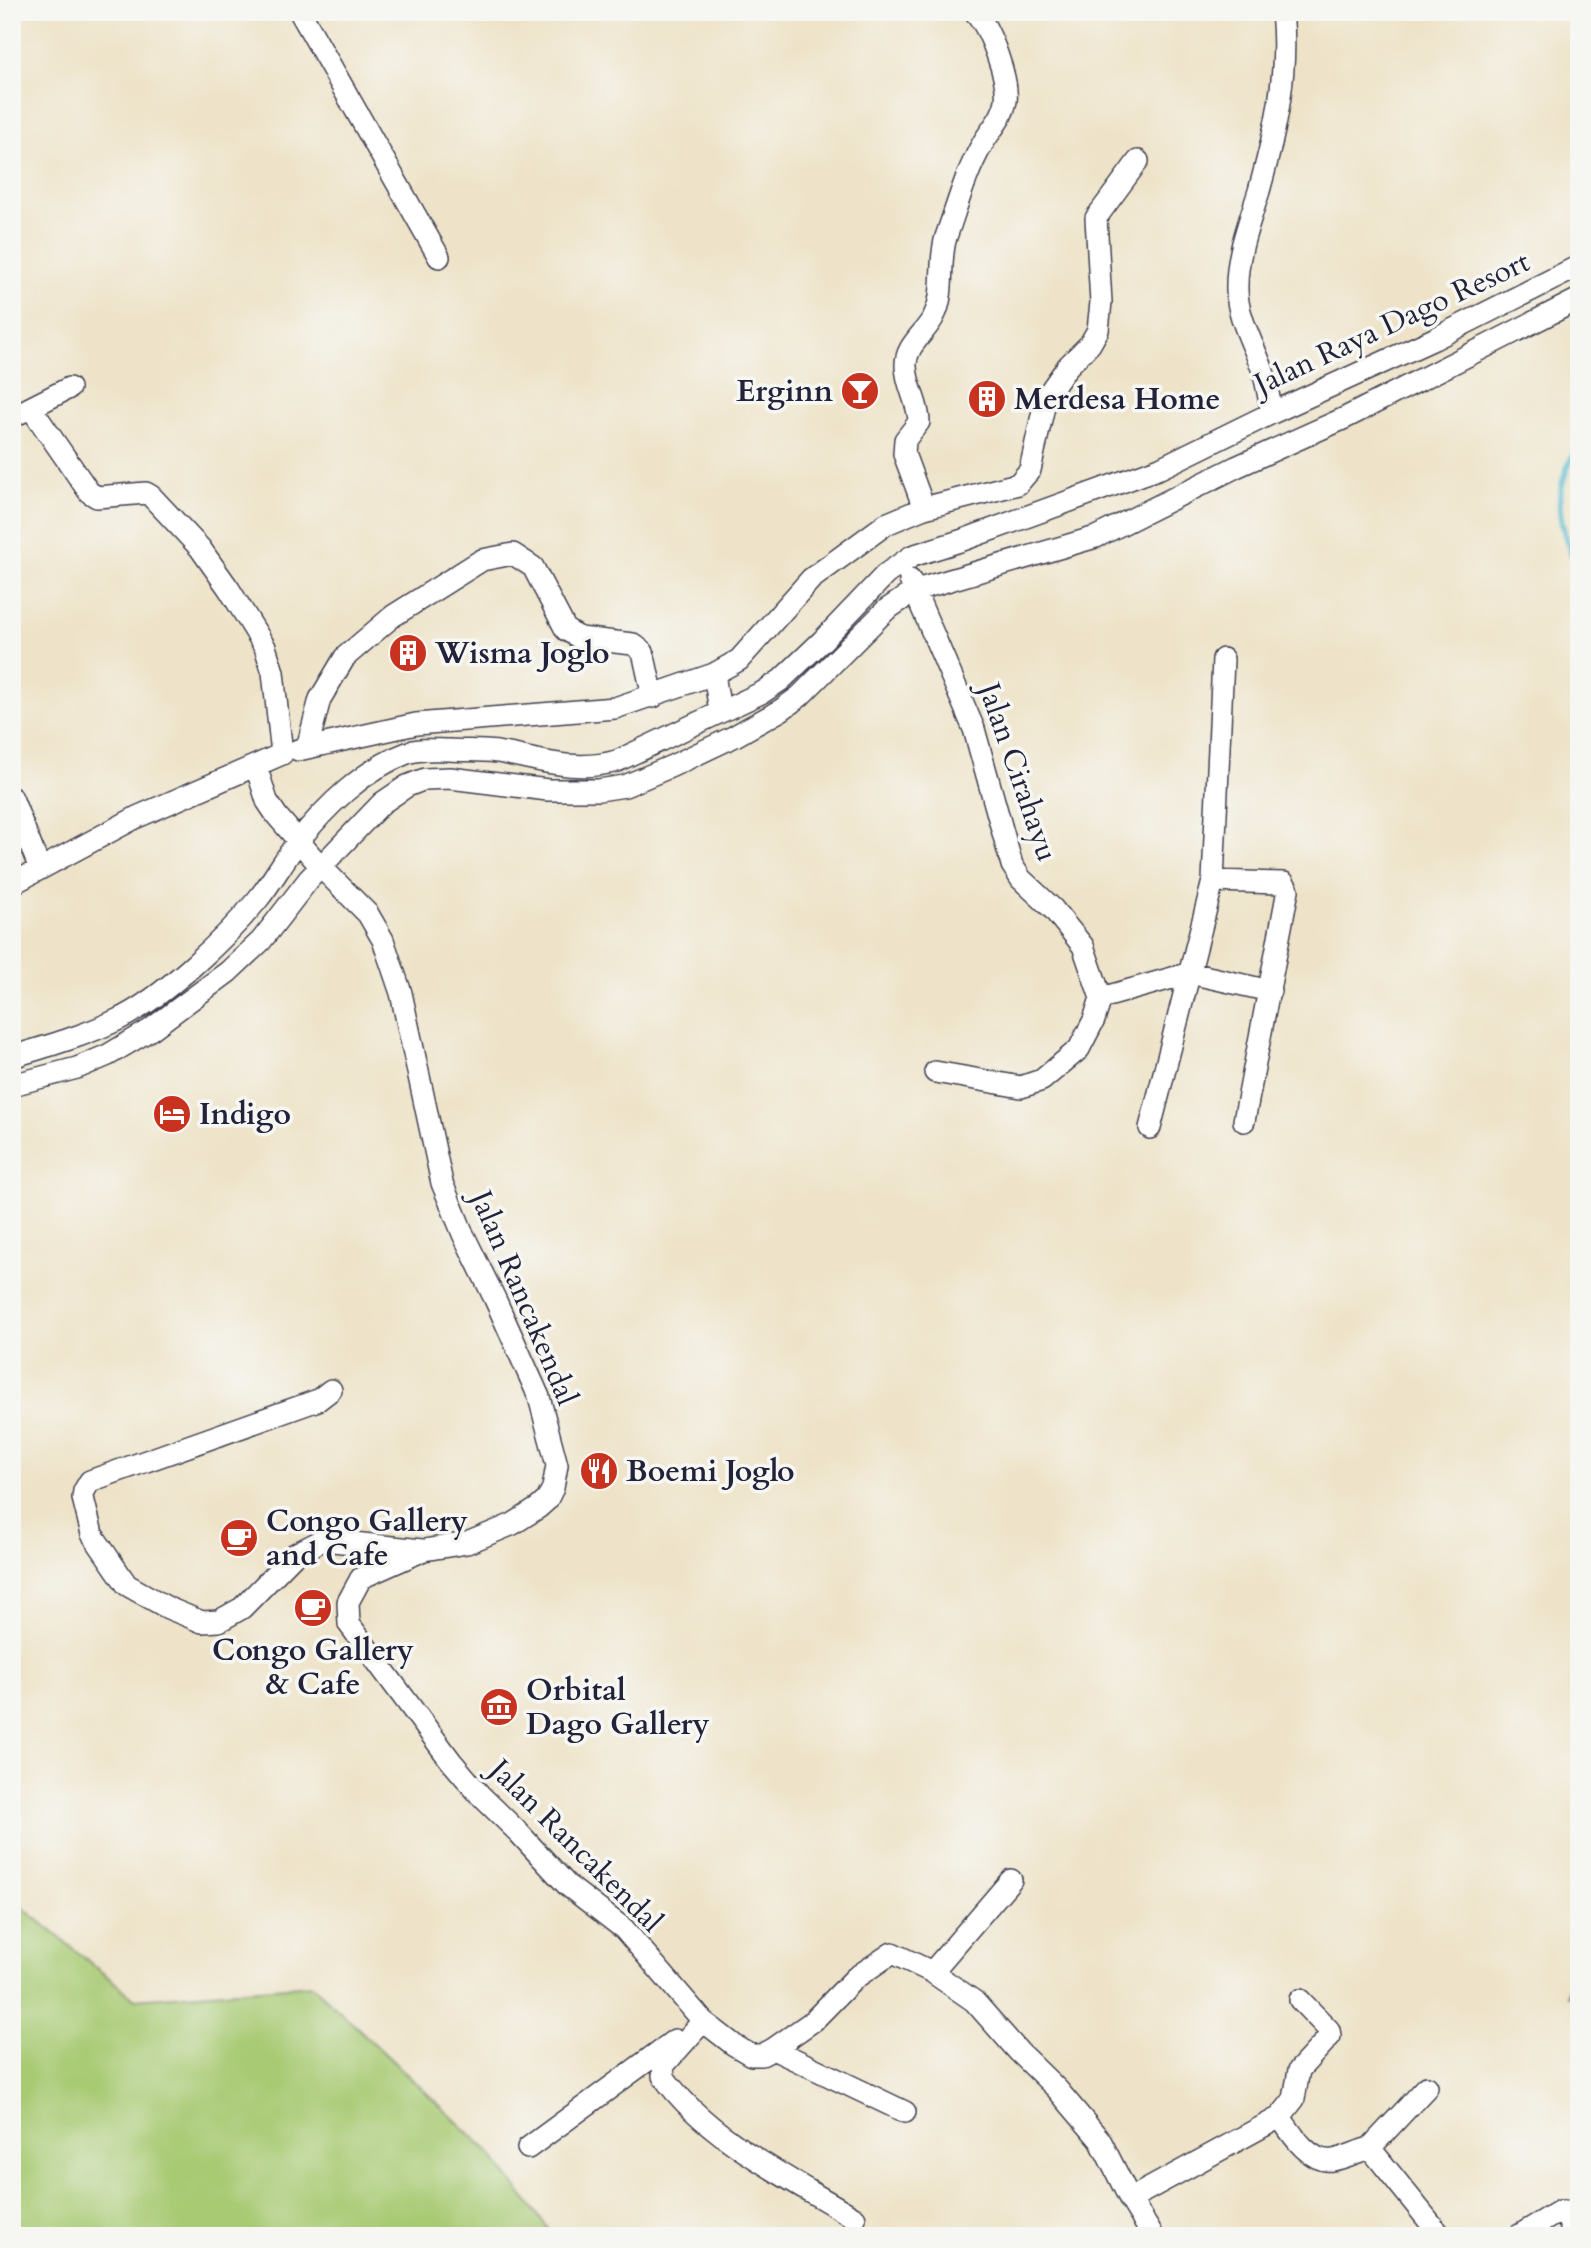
<svg xmlns="http://www.w3.org/2000/svg" width="1591" height="2248" font-family="Cardo,serif">
	<style>
		.green { fill: #a8ca73; stroke: #657657; stroke-width: 2 }
		.water { fill: url(#water-rules); stroke: #3a6e84; stroke-width: 2 }
		.lines { fill: none; stroke-linecap: round; stroke-linejoin: round }
		.stream { stroke: #51bace; stroke-width: 6 }
		.street-casing { stroke: #413f50; stroke-width: 24 }
		.street { stroke: #fff; stroke-width: 21 }
		.labels { text-anchor: middle; dominant-baseline: central; stroke-width: 7; stroke-linejoin: round; paint-order: stroke }
		.street-label { font-size: 30px; fill: #22223b; stroke: #f6f6f2 }
		.poi-label { font-size: 30px; font-weight: bold; fill: #22223b; stroke: #f6f6f2; text-anchor: start }
	</style>
	<defs>
		<pattern id="water-rules" width="6" height="5" patternUnits="userSpaceOnUse" patternTransform="scale(1.75)"><rect width="6" height="5" fill="#51bace"/><path d="M0 2.5h6" fill="none" stroke="#4397a8"/></pattern>
	</defs>
	<rect width="100%" height="100%" fill="#f6f6f2"/>
	<filter id="ink" filterUnits="userSpaceOnUse"><feTurbulence type="fractalNoise" baseFrequency=".0143" numOctaves="2"/><feDisplacementMap in="SourceGraphic" scale="14" xChannelSelector="R" yChannelSelector="G"/><feConvolveMatrix kernelMatrix="1 2 1 2 8 2 1 2 1" color-interpolation-filters="sRGB"/></filter>
	<filter id="wash" filterUnits="userSpaceOnUse"><feTurbulence type="fractalNoise" baseFrequency=".00686" numOctaves="4" result="noise"/><feDisplacementMap in="SourceGraphic" scale="28" xChannelSelector="R" yChannelSelector="G"/><feGaussianBlur stdDeviation="1.57" result="paint"/><feColorMatrix in="noise" values="0 0 0 0 0 0 0 0 0 0 0 0 0 0 0 0 0 1.4 0 .05"/><feComposite in="paint" operator="in"/></filter>
	<g filter="url(#wash)">
		<rect width="100%" height="100%" fill="#eee3c8"/>
		<!-- green -->
		<path class="green" d="M12 1899 135 1999 312 1985 488 2151 554 2236H12Z"/>
		<!-- water -->
		<path class="water" d="M1579 1936V1998L1567 1996Z"/>
		<g class="lines">
			<!-- stream -->
			<path class="stream" d="M1579 445C1550 492 1557 523 1579 571"/>
		</g>
	</g>
	<g filter="url(#ink)">
		<g class="lines">
			<defs>
				<path id="street" d="M300 12 439 257
					M31 408 89 492 97 497 146 493 151 496 200 548 229 589 265 647 273 672 282 754 137 817 40 869
					M1272 413C1269 399 1267 385 1263 371 1254 345 1237 317 1237 290 1236 256 1249 223 1259 191 1275 133 1289 73 1282 12
					M12 417 69 388
					M924 508 904 454 905 440 919 422C919 403 906 385 906 366 905 345 926 333 934 316 946 293 938 262 946 237 957 206 966 172 983 143 991 129 1003 118 1006 101 1009 80 990 28 975 12
					M910 580 974 729 1012 865 1021 879 1053 909 1083 946 1101 998 1094 1020 1079 1049 1042 1080 1021 1087 935 1072
					M720 711 714 674 739 660 811 579 886 524 924 508 1018 484 1030 470 1046 397 1068 366 1090 344 1098 330 1101 302 1096 218 1138 161
					M307 748 320 699 345 657 393 616 482 560 513 554 533 567 566 630 580 638 633 644 643 652 653 697
					M298 750 416 724 615 708 714 674
					M256 766 267 801 277 816 321 867 368 914 383 940 401 993 442 1183 463 1234 495 1299 539 1397 557 1465 553 1488 547 1500 538 1508 513 1524 467 1543 424 1550 361 1578 348 1602 349 1624 451 1761 480 1795 519 1833 567 1885 624 1929 703 2021 734 2045 751 2055H762L773 2049 813 2021 855 1978 892 1953 932 1972 974 2001 1019 2052 1057 2089 1100 2140 1130 2199 1153 2236
					M12 798 40 869 12 884
					M1213 881 1284 883 1288 890 1244 1121
					M1101 998 1190 973 1270 991
					M12 1057C47 1046 84 1036 117 1020 162 999 226 938 258 899 272 882 283 861 297 843 325 807 364 769 407 753 420 748 435 750 449 750 465 751 481 750 497 752 539 759 573 773 617 761L763 692 781 680 822 641 886 574 912 556 963 540 1160 468 1272 413 1434 339 1579 266
					M12 1085 77 1068 108 1055 150 1030 228 972 261 941 309 879 382 803 407 786 425 779 450 778 548 790H599L625 786 672 766 733 737 781 710 800 696 886 610 916 590 1096 537 1236 467 1345 418 1579 299
					M1150 1128 1213 881 1223 659
					M331 1390 318 1400 90 1481 84 1491 83 1498 92 1534 127 1585 168 1608 202 1622 219 1621 242 1608 295 1554 323 1540 422 1550
					M932 1972 1011 1880
					M703 2021 664 2065 663 2076C706 2138 791 2179 855 2218
					M773 2049 905 2112
					M1280 2117 1294 2099 1299 2070 1330 2036 1329 2030 1300 2000
					M528 2148 675 2040
					M1370 2148 1427 2087
					M1130 2199 1280 2117C1291 2133 1310 2164 1333 2160 1345 2158 1358 2151 1370 2148L1441 2236
					M1518 2236 1560 2211H1564L1575 2236"/>
			</defs>
			<!-- street casing -->
			<use href="#street" class="street-casing"/>
			<!-- street -->
			<use href="#street" class="street"/>
		</g>
	</g>
	<!-- icons -->
	<defs>
		<symbol id="bar-disc" viewBox="-11 -11 22 22"><circle r="9.5" fill="#c8321e" stroke="#f6f6f2"/><path d="M-6-5H6L.8 .8V4.5H3.5V6h-7V4.5H-.8V.8Z" fill="#fff"/></symbol>
		<symbol id="building-disc" viewBox="-11 -11 22 22"><circle r="9.5" fill="#c8321e" stroke="#f6f6f2"/><path d="M-4-6H4V6H1V3H-1V6H-4ZM-2.5-4.3h1.7v1.8h-1.7ZM.8-4.3h1.7v1.8H.8ZM-2.5-1h1.7V.8h-1.7ZM.8-1h1.7V.8H.8Z" fill="#fff"/></symbol>
		<symbol id="hotel-disc" viewBox="-11 -11 22 22"><circle r="9.5" fill="#c8321e" stroke="#f6f6f2"/><path d="M-6-4.5h1.5V1H6V5H4.5V3h-9V5H-6ZM-4 0a1.8 1.8 0 1 1 3.6 0ZM.5 0V-2.5h3Q6-2.5 6 0Z" fill="#fff"/></symbol>
		<symbol id="restaurant-disc" viewBox="-11 -11 22 22"><circle r="9.5" fill="#c8321e" stroke="#f6f6f2"/><path d="M-5-6h1v4h1v-4h1v4h1v-4h1v5L-1.5 .5V6h-2V.5L-5-1ZM5-6V6H3V1.5H1.5Q1.5-4 5-6Z" fill="#fff"/></symbol>
		<symbol id="cafe-disc" viewBox="-11 -11 22 22"><circle r="9.5" fill="#c8321e" stroke="#f6f6f2"/><path d="M-5.5-4.5H6V0H3Q3 3.5 0 3.5H-2.5Q-5.5 3.5-5.5 0ZM3-3.2v2h1.7v-2ZM-6 4.5H4V6H-6Z" fill="#fff"/></symbol>
		<symbol id="museum-disc" viewBox="-11 -11 22 22"><circle r="9.5" fill="#c8321e" stroke="#f6f6f2"/><path d="M0-6L6-3V-2H-6V-3ZM-5-1h2V3h-2ZM-1-1h2V3h-2ZM3-1h2V3H3ZM-6 4H6V6H-6Z" fill="#fff"/></symbol>
	</defs>
	<g fill-rule="evenodd">
		<use href="#bar-disc" x="838" y="369" width="44" height="44"/>
		<use href="#building-disc" x="965" y="377" width="44" height="44"/>
		<use href="#building-disc" x="386" y="631" width="44" height="44"/>
		<use href="#hotel-disc" x="150" y="1092" width="44" height="44"/>
		<use href="#restaurant-disc" x="577" y="1449" width="44" height="44"/>
		<use href="#cafe-disc" x="217" y="1516" width="44" height="44"/>
		<use href="#cafe-disc" x="291" y="1586" width="44" height="44"/>
		<use href="#museum-disc" x="477" y="1685" width="44" height="44"/>
	</g>
	<g class="labels">
		<!-- street labels -->
		<g class="street-label">
			<text transform="translate(1392 323) rotate(-25)">Jalan Raya Dago Resort</text>
			<text transform="translate(1018 772) rotate(71)">Jalan Cirahayu</text>
			<text transform="translate(524 1298) rotate(67)">Jalan Rancakendal</text>
			<text transform="translate(576 1846) rotate(45)">Jalan Rancakendal</text>
		</g>
		<!-- poi labels -->
		<g class="poi-label">
			<text x="833" y="391" text-anchor="end">Erginn</text>
			<text x="1014" y="399">Merdesa Home</text>
			<text x="435" y="653">Wisma Joglo</text>
			<text x="199" y="1114">Indigo</text>
			<text x="626" y="1471">Boemi Joglo</text>
			<text x="266" y="1521">Congo Gallery<tspan x="266" dy="34">and Cafe</tspan></text>
			<text x="313" y="1650" text-anchor="middle">Congo Gallery<tspan x="313" dy="34">&amp; Cafe</tspan></text>
			<text x="526" y="1690">Orbital<tspan x="526" dy="34">Dago Gallery</tspan></text>
		</g>
	</g>
	<!-- margin -->
	<rect width="1591" height="2248" fill="none" stroke="#f6f6f2" stroke-width="42"/>
</svg>
